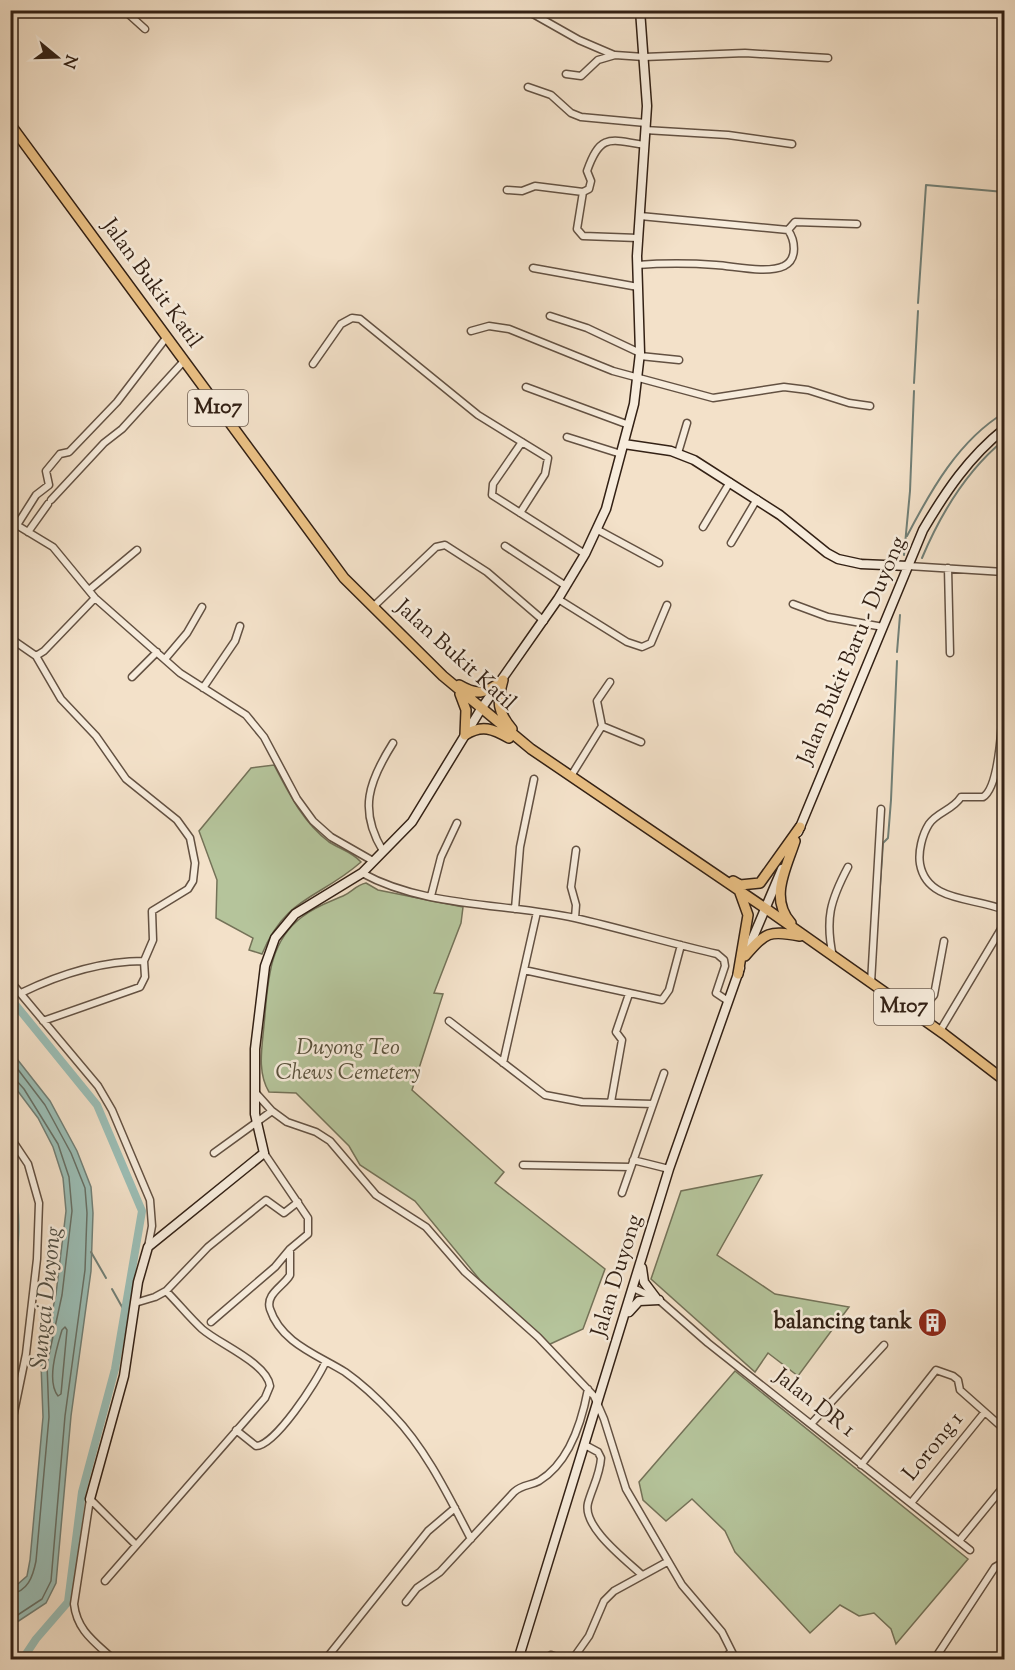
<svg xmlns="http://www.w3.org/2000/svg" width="1015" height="1670" font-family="'Sorts Mill Goudy',serif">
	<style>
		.green { fill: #b5c49b; stroke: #747258; stroke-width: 1.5 }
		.water { fill: #9bbeb6; stroke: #717f76; stroke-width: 1.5 }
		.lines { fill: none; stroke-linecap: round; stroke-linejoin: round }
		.shore { stroke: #677066; stroke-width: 1.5 }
		.stream { stroke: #717f76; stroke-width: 2 }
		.canal { stroke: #9bbeb6; stroke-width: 8 }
		.street-casing { stroke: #635142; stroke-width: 9 }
		.secondary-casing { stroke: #332115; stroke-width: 11 }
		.primary-casing { stroke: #332115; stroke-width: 12 }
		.street { stroke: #f7ecdc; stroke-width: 6 }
		.secondary { stroke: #f7ecdc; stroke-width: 8 }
		.primary { stroke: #eac084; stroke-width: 9 }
		.labels { text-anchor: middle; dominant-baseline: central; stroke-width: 5; stroke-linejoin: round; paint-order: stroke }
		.shield { fill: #f7ecdc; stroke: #6e5e51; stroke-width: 1.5 }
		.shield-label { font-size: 21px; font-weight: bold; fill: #332115 }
		.street-label { font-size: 22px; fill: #332115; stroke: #f7ecdc }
		.park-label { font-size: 22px; font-style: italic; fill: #5a523d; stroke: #f7ecdc }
		.poi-label { font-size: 22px; font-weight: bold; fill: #332115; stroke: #f7ecdc; text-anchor: end }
		.water-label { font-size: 24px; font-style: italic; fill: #525045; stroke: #f7ecdc }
	</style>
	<rect width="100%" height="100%" fill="#f3e1c9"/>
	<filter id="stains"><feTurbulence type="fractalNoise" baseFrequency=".00333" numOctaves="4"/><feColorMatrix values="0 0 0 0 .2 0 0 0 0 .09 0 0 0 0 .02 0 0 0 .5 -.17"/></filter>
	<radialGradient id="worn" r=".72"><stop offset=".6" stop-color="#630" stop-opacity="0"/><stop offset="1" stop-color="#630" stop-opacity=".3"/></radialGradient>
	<!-- green -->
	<path class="green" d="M274 765C289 794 303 822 329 842 340 849 352 852 361 862 319 899 286 896 262 954L249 950 253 938 216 918 217 880 199 831 251 768Z
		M366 883 378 890 463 907 461 923 434 993 443 994 412 1090 504 1172 495 1183 605 1269 583 1329 548 1345 480 1280 415 1201 360 1165 349 1146 296 1093 269 1092C257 1072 262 1048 264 1025 268 986 267 943 302 917 314 907 329 902 343 896 352 892 356 885 366 883Z
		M762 1175 717 1255 775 1294 849 1307 798 1376 768 1353 755 1372 651 1279 681 1191Z
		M735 1371 968 1559 896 1644 891 1629 874 1613 859 1616 840 1605 810 1633 735 1552 725 1531 692 1499 666 1521 643 1500 639 1482Z"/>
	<!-- water -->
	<path class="water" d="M10 1050 50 1101 77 1151 91 1187 93 1213 91 1271 71 1416 56 1583 46 1603 11 1626V1590L27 1576 30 1560 43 1417 41 1364 56 1294 66 1211 63 1178 53 1147 38 1118 11 1082Z"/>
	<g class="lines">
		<!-- shore -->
		<path class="shore" d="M10 1059 45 1105 71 1153 85 1188 87 1213 85 1270 65 1416 51 1581 42 1599 10 1620
			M10 1079 16 1080 24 1089 58 1144 69 1177 72 1211 62 1295 47 1364 49 1417 36 1561C33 1576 28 1592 10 1594
			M65 1327 67 1330 61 1394 58 1396C46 1381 57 1347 62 1330Z"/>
		<!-- stream -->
		<path class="stream" d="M918 303 926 185 1004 192
			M914 383 918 311
			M907 536C931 490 959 440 1004 413
			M904 555 910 491 914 391
			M922 558C941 513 966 471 1004 440
			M897 652 900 615
			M875 957 882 858 883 843 888 838 891 800 897 661
			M91 1252 106 1278
			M112 1289 126 1314"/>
		<!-- canal -->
		<path class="canal" d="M10 998 97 1105 142 1211 115 1369 82 1492 68 1602 36 1639 22 1660
			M10 1187C20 1218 15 1248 10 1280"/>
		<defs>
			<path id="street" d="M124 10 145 29
				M526 10 579 40 614 55
				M566 74 581 76 598 60 615 55 644 57 745 53 828 58
				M528 87 551 95 571 113 581 117 646 123
				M645 130 728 135 792 144
				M507 190 522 191 535 186 583 192
				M640 216 788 230 795 222 857 224
				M638 238 583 236 577 229 583 192 589 189 591 181 587 171C600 134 609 139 644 145
				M637 265C664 263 689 263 716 265 734 266 767 274 784 266 798 259 795 240 788 230
				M533 268 638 287
				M550 316 587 328 640 353
				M471 331 489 326 509 329 613 371 713 398 784 387 808 390 849 403 870 406
				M640 356 679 360
				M313 364 341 324 352 318 360 319 478 415 548 458 545 474 520 513
				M526 387 629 425
				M567 437 621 454
				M522 442 493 484 492 495 585 554
				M678 453 687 423
				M51 500 104 443 122 429 183 362
				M10 521 53 547 95 598 180 673 246 715 264 737 297 799 313 821 331 837 373 861
				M17 525 36 495 49 485 46 471 60 454 69 452 117 402 166 338
				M703 527 730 482
				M598 530 659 563
				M28 532 48 504
				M731 543 757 499
				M505 546 566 586
				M908 566 1004 572
				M948 568 950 653
				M89 590 137 550
				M558 599 627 642 642 647 651 643 667 605
				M793 604 828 617 883 627
				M373 607 436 547 445 545 487 572 544 621
				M10 638 36 656
				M165 659 187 633 202 607
				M132 677 157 652
				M1004 680C1003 703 1002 786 983 797H961C953 810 937 812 929 824 922 835 918 852 920 864 927 903 975 897 1004 910
				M203 688 235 641 240 626
				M602 726 597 701 610 682
				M571 776 602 726 641 742
				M383 851C358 810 369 781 393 743
				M362 873C425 908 506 903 575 918 623 929 669 943 717 954L724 960 725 966 716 993 728 1001
				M431 896 441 857 457 823
				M515 909 520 847 534 779
				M575 918 576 905 571 887 576 850
				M833 957C825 919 830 901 848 867
				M524 970 662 1000 669 990 681 945
				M10 981 98 1086 112 1110 150 1200 152 1226 148 1247
				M871 983 881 809
				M21 993C60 974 100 961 144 961
				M917 1015 934 995 944 941
				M43 1021 140 987 145 977 144 961 153 940 152 911 188 889 193 881 195 863 190 838 177 820 126 779 96 736 61 699 36 656 44 651 95 598
				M449 1021 545 1095 582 1102 653 1104
				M940 1031 1004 924
				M503 1063 537 912
				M255 1092 272 1111 287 1122 316 1132 330 1141 376 1195 426 1227 465 1272 538 1337 594 1396 604 1419 626 1489 682 1585 722 1632 736 1660
				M611 1102 622 1040 616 1032 629 994
				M10 1137 28 1164 39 1203 37 1259 26 1354 10 1432
				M214 1153 272 1111
				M633 1160 669 1169
				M523 1165 631 1167
				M622 1193 664 1073
				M290 1249V1275C284 1286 265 1294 270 1309 281 1343 318 1355 345 1372 362 1384 379 1400 393 1415 426 1449 449 1497 471 1539
				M633 1288 659 1300 708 1343 970 1550
				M166 1291 208 1247 266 1200 284 1213 298 1202
				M211 1322 275 1267 290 1249 308 1234V1218L264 1153
				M811 1424 884 1345
				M236 1430 256 1446C275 1446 317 1381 325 1363
				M585 1445 598 1452 601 1458C600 1475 592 1488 588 1503 582 1527 626 1560 642 1575
				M861 1465 936 1370 953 1376 958 1380 960 1390 1004 1429
				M90 1499 74 1604C77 1631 95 1642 114 1660
				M90 1499 136 1545
				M911 1503 984 1413
				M959 1541 1004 1486
				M105 1581 265 1398 270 1386C267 1363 219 1344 202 1329 189 1317 178 1303 166 1291L155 1297 135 1303
				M406 1602 417 1588 440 1572 514 1492C523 1484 530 1486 539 1481 569 1463 582 1421 588 1389
				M325 1660 428 1531 455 1508
				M545 1660 551 1655 565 1660
				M572 1660 589 1636 604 1601 614 1591 667 1562
				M724 1660 731 1651
				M934 1660 995 1567 1004 1562"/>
			<path id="secondary" d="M624 444 671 451 694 460 780 515 827 553 838 559 861 564 908 566
				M798 832 923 530C946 491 969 457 1004 429
				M746 954 782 869
				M642 1268 644 1282 656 1298
				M629 1312 639 1301 659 1300
				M90 1499 124 1376 138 1282 148 1247 264 1153 255 1114V1049L265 966 275 938 295 914 362 873 412 822 481 709 558 599 585 554 606 509 634 404 640 353 637 256 647 106 640 10
				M518 1660 669 1169 740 968"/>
			<path id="primary" d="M10 124 344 578 443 676 531 749 765 908 944 1034 1004 1080
				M503 680C497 702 497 711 512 729
				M459 685C478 696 485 694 503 680
				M460 694 466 710 465 735
				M465 735C482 724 493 729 509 738
				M733 881 740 885 760 883 800 827
				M791 923C769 898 786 869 795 841
				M745 956C766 932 769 930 800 936
				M738 974 748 915 739 890"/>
		</defs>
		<!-- street casing -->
		<use href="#street" class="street-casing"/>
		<!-- secondary casing -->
		<use href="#secondary" class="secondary-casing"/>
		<!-- primary casing -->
		<use href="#primary" class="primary-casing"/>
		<!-- street -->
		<use href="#street" class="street"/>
		<!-- secondary -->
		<use href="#secondary" class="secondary"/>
		<!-- primary -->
		<use href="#primary" class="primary"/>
	</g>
	<!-- icons -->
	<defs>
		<symbol id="building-disc" viewBox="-11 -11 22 22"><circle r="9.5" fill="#8f2418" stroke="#f7ecdc"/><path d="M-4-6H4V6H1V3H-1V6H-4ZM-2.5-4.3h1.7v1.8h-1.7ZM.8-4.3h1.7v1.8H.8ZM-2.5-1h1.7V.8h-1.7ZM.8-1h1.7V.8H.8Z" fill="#fff"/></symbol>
	</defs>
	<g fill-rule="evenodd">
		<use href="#building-disc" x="916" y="1306" width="33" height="33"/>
	</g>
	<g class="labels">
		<!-- shield labels -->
		<g class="shield">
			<rect x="188" y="390" width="60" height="36" rx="4.5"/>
			<rect x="874" y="989" width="60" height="36" rx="4.5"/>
		</g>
		<g class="shield-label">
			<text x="218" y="408">M107</text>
			<text x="904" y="1007">M107</text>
		</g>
		<!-- street labels -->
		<g class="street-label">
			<text transform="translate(151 284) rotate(54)">Jalan Bukit Katil</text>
			<text transform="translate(853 651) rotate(-67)">Jalan Bukit Baru - Duyong</text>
			<text transform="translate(455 656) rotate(42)">Jalan Bukit Katil</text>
			<text transform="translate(618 1276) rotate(-73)">Jalan Duyong</text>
			<text transform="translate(814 1404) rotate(38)">Jalan DR 1</text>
			<text transform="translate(934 1447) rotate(-51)">Lorong 1</text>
		</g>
		<!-- park labels -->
		<g class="park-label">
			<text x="348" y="1049">Duyong Teo<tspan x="348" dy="25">Chews Cemetery</tspan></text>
		</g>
		<!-- poi labels -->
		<g class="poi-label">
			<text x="912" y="1323">balancing tank</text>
		</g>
		<!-- water labels -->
		<g class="water-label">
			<text transform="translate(47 1298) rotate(-84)">Sungai Duyong</text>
		</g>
	</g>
	<!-- margin -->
	<rect width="1015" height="1670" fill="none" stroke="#f3e1c9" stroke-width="36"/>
	<rect x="12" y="12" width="991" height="1646" fill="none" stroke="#332115" stroke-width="3"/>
	<rect x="18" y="18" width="979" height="1634" fill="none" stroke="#332115" stroke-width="1.5"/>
	<!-- north arrow -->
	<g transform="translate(57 57) rotate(109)" stroke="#f7ecdc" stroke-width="4.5" paint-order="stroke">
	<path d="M0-4.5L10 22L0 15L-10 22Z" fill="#332115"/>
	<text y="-9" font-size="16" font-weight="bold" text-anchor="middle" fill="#332115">N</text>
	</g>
	<rect width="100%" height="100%" filter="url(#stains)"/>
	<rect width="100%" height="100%" fill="url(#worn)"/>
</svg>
